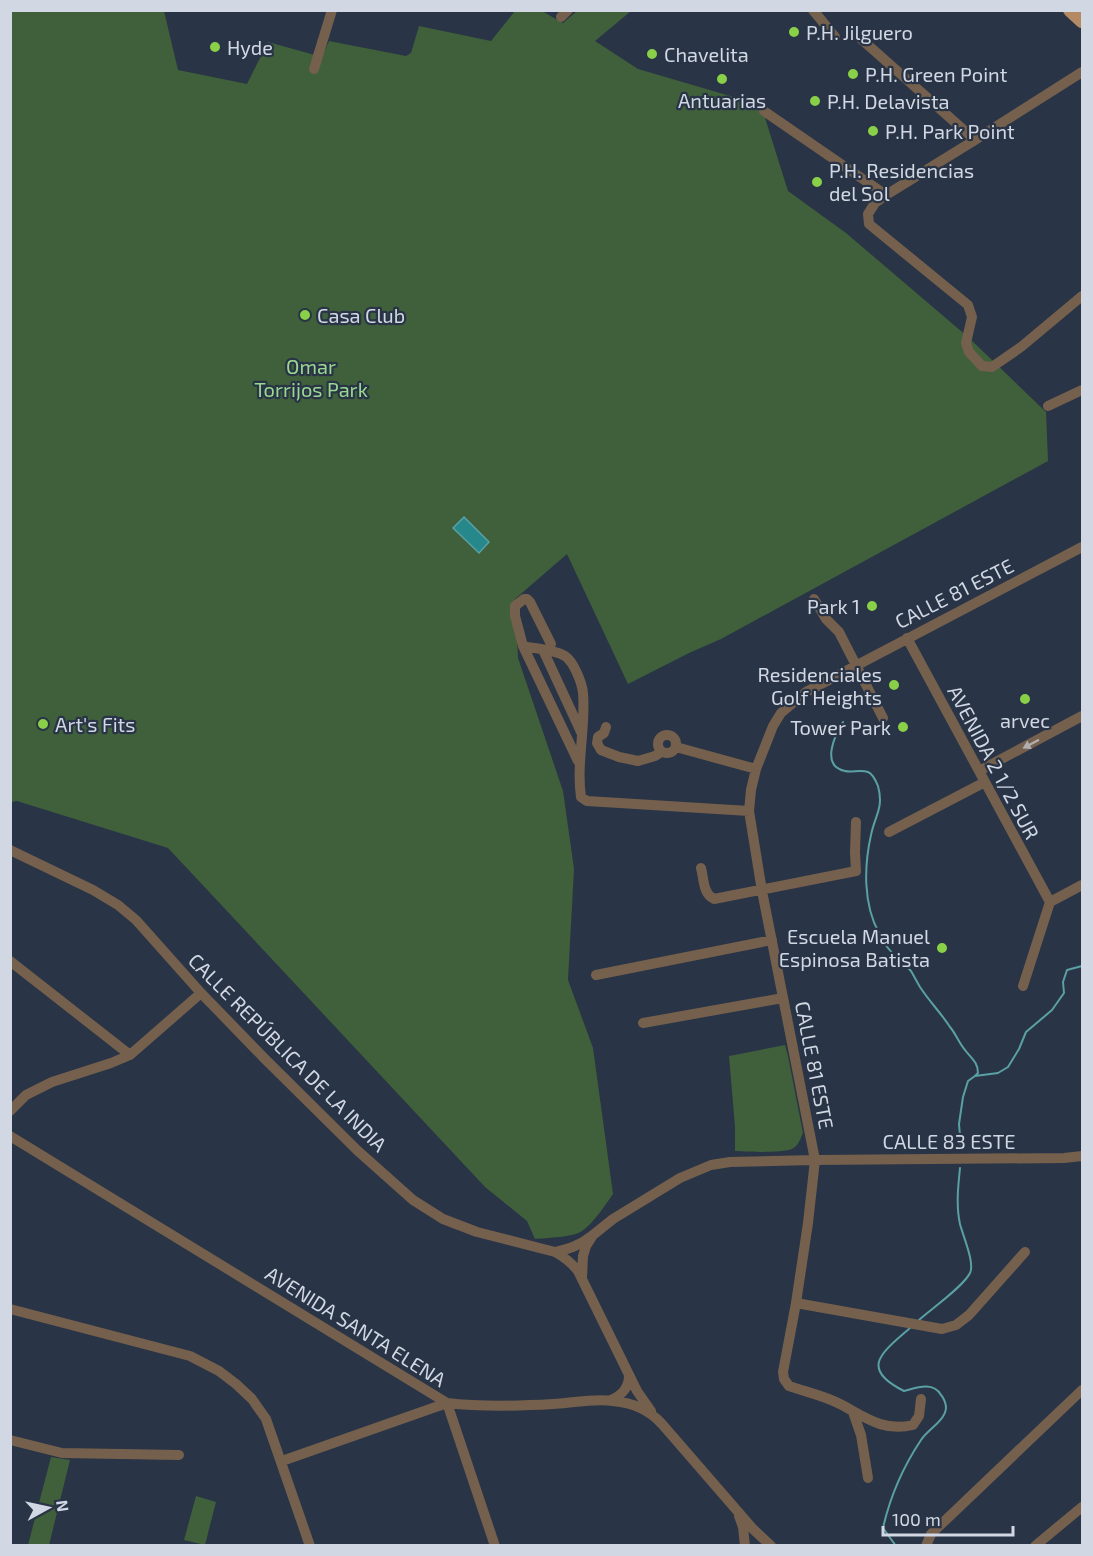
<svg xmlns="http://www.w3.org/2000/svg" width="1093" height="1556" font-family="'Exo 2',sans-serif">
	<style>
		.green { fill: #3f603a }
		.water { fill: #27888b; stroke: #5aa0a5; stroke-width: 1.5 }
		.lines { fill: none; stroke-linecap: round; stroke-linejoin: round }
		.stream { stroke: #5aa0a5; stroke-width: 2 }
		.minor { stroke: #74604d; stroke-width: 10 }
		.major { stroke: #b38a63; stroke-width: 14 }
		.oneway { fill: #b0aeae }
		.poi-dot { fill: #89cf48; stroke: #293446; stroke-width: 2 }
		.labels { text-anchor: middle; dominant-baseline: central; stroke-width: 4.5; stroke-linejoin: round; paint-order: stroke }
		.poi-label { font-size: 20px; fill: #d1d8e3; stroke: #293446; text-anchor: start }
		.park-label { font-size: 20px; fill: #9ad890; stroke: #293446 }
		.street-label { font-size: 20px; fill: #d1d8e3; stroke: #293446 }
	</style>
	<rect width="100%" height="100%" fill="#293446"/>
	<!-- green -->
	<path class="green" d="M11 11H164L178 70 247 84 268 42 322 57 329 41 406 56 411 53 419 26 491 41 515 11H542L563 23 577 11H631L595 41 638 69 761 105 788 191 846 233 968 337 1046 412 1048 461 721 639 689 653 628 684 567 554 515 599 518 658 563 791 574 869 568 980 593 1048 613 1194C606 1204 593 1224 582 1231 574 1237 546 1238 535 1239L527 1221 485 1187 168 848 17 801 11 802Z
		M785 1045 788 1056 803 1133C800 1139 799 1145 792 1149 783 1153 746 1152 735 1151V1127L729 1056Z
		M51 1457 70 1460 49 1545H28Z
		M196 1496 216 1502 205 1545 184 1540Z"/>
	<!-- water -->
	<path class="water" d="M464 517 489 542 479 553 453 528Z"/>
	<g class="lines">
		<!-- stream -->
		<path class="stream" d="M843 722C835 735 820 766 845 771 852 773 860 769 868 772 873 774 876 781 878 786 884 808 875 815 871 835 864 866 863 904 879 933 882 938 885 944 888 948 895 957 904 963 911 971 914 976 917 982 920 987 929 1001 941 1013 950 1027 956 1034 959 1043 965 1050 971 1058 978 1062 978 1073L975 1076
			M961 1147 959 1124 963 1097 968 1081 975 1076 998 1073 1008 1067 1019 1049 1026 1032 1052 1010 1064 993 1063 982 1067 970 1082 966
			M919 1320C931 1309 963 1287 970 1273 975 1263 963 1236 960 1224 956 1206 958 1187 960 1168
			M896 1546 883 1528C890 1497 903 1467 921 1440 928 1429 945 1421 946 1408 946 1404 944 1398 941 1395 933 1381 916 1388 904 1391 858 1368 883 1352 910 1328"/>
		<!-- minor -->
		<path class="minor" d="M813 10 835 37
			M561 17 568 10
			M860 38 975 140
			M314 69 332 10
			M1082 72 975 140 886 195 875 203 868 214 869 224 968 305 972 317 966 343 969 352 982 366 992 367 1021 347 1082 296
			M764 111 886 195
			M1048 406 1082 390
			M814 599 826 619 839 632 883 718
			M907 638 1050 902
			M551 644 530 602 527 599H524L515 606V616L523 646 578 761
			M523 646C536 649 554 649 565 656 574 662 582 683 583 693 586 727 576 763 581 797L587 801 749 811
			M543 650 581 732
			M606 727 604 733 598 737 597 743 601 750 619 757 638 761 655 756 661 752
			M658 744a9 9 0 1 1 18 0a9 9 0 1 1-18 0Z
			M676 747 756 769
			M979 771 1082 716
			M889 832 985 782
			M10 850 93 890 118 905 136 920 201 993 264 1058 358 1151 413 1200 443 1219 477 1232 555 1252C564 1257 571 1262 578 1271L637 1391 651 1411
			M701 868C704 879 703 894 714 899L856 871 855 852 856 822
			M1050 902 1082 885
			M10 961 130 1055
			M596 975 772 940
			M1023 986 1050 902
			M643 1023 783 998
			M10 1111 26 1095 52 1082 111 1063 130 1055 201 993
			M10 1136 447 1403C482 1407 519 1406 553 1404 571 1403 596 1398 613 1401 633 1403 648 1409 662 1424L753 1529 771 1546
			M555 1252C568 1249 579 1246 590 1237
			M582 1278 583 1256 586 1246 593 1235 613 1219 680 1178 711 1165 730 1162 815 1160 1064 1158 1082 1156
			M796 1303 942 1329 956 1325 969 1315 1025 1252
			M10 1309 190 1356 219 1371 236 1384 252 1399 266 1419 310 1546
			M921 1399 919 1416 913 1425C884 1432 866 1418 842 1405 826 1396 806 1392 789 1386L784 1379 783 1372 796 1303 808 1223 815 1160 762 891 749 811 751 790 756 769 773 726 781 713 806 692 1082 547
			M611 1400C622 1395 629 1388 629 1375
			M447 1403 495 1546
			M853 1412 861 1435 868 1478
			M10 1440 62 1453 179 1455
			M282 1461 447 1403
			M739 1516 743 1527 745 1546
			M926 1546 931 1534 1082 1390
			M1035 1546 1082 1507"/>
		<!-- major -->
		<path class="major" d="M1070 10 1082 21"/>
	</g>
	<!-- one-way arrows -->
	<defs><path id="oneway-solid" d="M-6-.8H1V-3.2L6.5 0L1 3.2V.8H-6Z" transform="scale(1.5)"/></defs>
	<use class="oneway" href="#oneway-solid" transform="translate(1031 744) rotate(152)"/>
	<!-- markers -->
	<g class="poi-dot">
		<circle cx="794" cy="32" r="6"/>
		<circle cx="215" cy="47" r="6"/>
		<circle cx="652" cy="54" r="6"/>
		<circle cx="853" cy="74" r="6"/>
		<circle cx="722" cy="79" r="6"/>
		<circle cx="815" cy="101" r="6"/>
		<circle cx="873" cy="131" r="6"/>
		<circle cx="817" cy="182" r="6"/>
		<circle cx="305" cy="315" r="6"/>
		<circle cx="872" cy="606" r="6"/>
		<circle cx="894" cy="685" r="6"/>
		<circle cx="1025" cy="699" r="6"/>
		<circle cx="43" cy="724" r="6"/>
		<circle cx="903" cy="727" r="6"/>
		<circle cx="942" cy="948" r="6"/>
	</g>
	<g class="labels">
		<!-- poi labels -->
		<g class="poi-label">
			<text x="806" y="32">P.H. Jilguero</text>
			<text x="227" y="47">Hyde</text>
			<text x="664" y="54">Chavelita</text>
			<text x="865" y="74">P.H. Green Point</text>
			<text x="722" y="100" text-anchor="middle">Antuarias</text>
			<text x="827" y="101">P.H. Delavista</text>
			<text x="885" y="131">P.H. Park Point</text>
			<text x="829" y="170">P.H. Residencias<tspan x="829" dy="23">del Sol</tspan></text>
			<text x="317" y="315">Casa Club</text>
			<text x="860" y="606" text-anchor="end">Park 1</text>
			<text x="882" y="674" text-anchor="end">Residenciales<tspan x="882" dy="23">Golf Heights</tspan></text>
			<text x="1025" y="720" text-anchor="middle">arvec</text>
			<text x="55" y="724">Art's Fits</text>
			<text x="891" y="727" text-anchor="end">Tower Park</text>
			<text x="930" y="936" text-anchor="end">Escuela Manuel<tspan x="930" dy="23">Espinosa Batista</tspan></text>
		</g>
		<!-- park labels -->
		<g class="park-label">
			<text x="311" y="366">Omar<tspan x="311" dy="23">Torrijos Park</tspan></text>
		</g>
		<!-- street labels -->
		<g class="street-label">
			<text transform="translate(954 593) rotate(-27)">CALLE 81 ESTE</text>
			<text transform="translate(994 762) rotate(62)">AVENIDA 2 1/2 SUR</text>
			<text transform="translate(288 1052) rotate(45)">CALLE REPÚBLICA DE LA INDIA</text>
			<text transform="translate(815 1065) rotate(79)">CALLE 81 ESTE</text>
			<text x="949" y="1141">CALLE 83 ESTE</text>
			<text transform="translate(356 1326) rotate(32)">AVENIDA SANTA ELENA</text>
		</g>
	</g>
	<!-- border -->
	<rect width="1093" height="1556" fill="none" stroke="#d1d8e3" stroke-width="24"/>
	<!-- north arrow -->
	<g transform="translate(48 1508) rotate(82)" stroke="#293446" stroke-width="4.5" paint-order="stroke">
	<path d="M0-4.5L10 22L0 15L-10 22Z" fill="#d1d8e3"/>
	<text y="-9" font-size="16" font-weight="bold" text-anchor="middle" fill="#d1d8e3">N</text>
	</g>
	<!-- scale -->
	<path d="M883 1526v9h130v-9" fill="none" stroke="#d1d8e3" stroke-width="3"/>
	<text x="892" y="1526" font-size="18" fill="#d1d8e3" stroke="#293446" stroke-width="4.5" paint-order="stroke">100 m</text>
</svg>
